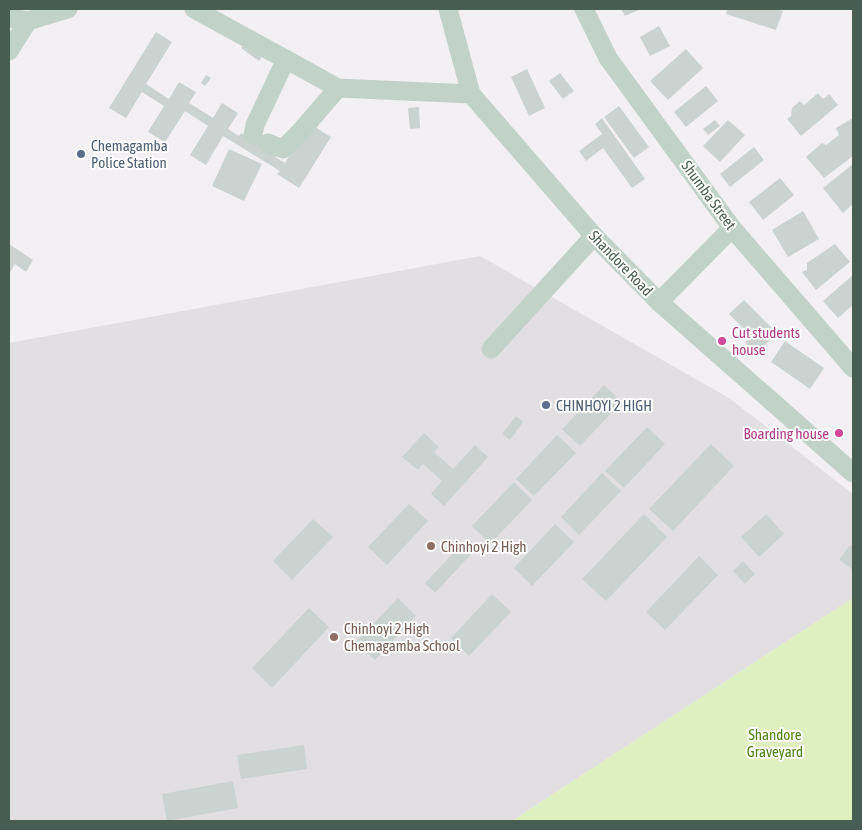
<svg xmlns="http://www.w3.org/2000/svg" width="862" height="830" font-family="'Asap Condensed',sans-serif">
	<style>
		.education { fill: #e1dfe2 }
		.green { fill: #def0bf }
		.building { fill: #cad3d0 }
		.lines { fill: none; stroke-linecap: round; stroke-linejoin: round }
		.minor { stroke: #c1d2c9; stroke-width: 19 }
		.service-dot { fill: #5c6f8a; stroke: #fff; stroke-width: 2 }
		.hotel-dot { fill: #d1479c; stroke: #fff; stroke-width: 2 }
		.education-dot { fill: #8d6e63; stroke: #fff; stroke-width: 2 }
		.labels { text-anchor: middle; dominant-baseline: central; stroke-width: 4; stroke-linejoin: round; paint-order: stroke }
		.service-label { font-size: 15px; fill: #4e5e75; stroke: #fff; text-anchor: start }
		.street-label { font-size: 15px; fill: #485e52; stroke: #fff }
		.hotel-label { font-size: 15px; fill: #b23c85; stroke: #fff; text-anchor: start }
		.education-label { font-size: 15px; fill: #785e54; stroke: #fff; text-anchor: start }
		.park-label { font-size: 15px; fill: #4e8316; stroke: #fff }
	</style>
	<rect width="100%" height="100%" fill="#f3f0f3"/>
	<!-- education -->
	<path class="education" d="M480 256 729 398 853 494V598L512 821H9V343Z"/>
	<!-- green -->
	<path class="green" d="M853 598V821H512Z"/>
	<!-- building -->
	<path class="building" d="M621 9H641L625 16Z
		M727 9H775L783 11 776 30 726 14Z
		M659 26 670 46 650 56 640 37Z
		M156 32 172 42 146 84 169 99 179 82 196 92 189 103 213 118 222 103 238 113 228 129 239 136 241 133 250 139 254 132 277 154 275 157 285 163 309 123 331 137 299 188 277 174 280 171 223 136 206 165 190 155 208 126 185 111 165 142 148 132 164 106 142 92 126 118 109 108Z
		M245 42 263 55 259 61 241 48Z
		M686 49 703 68 668 100 650 81Z
		M527 69 545 108 529 116 511 77Z
		M560 73 574 91 563 99 549 81Z
		M206 75 211 78 205 86 201 83Z
		M706 86 718 101 686 127 674 112Z
		M818 93 823 99 829 94 838 105 801 136 787 119 791 116 792 108 800 101 804 105Z
		M619 106 649 147 634 158 604 117Z
		M419 107 420 128 410 129 408 108Z
		M602 118 645 179 632 188 603 148 586 161 579 151 602 134 595 124Z
		M853 118V156L824 178 806 157 822 143 826 145 839 135 836 128Z
		M715 120 720 126 708 135 703 129Z
		M728 120 745 135 720 162 703 146Z
		M754 147 764 160 730 187 720 174Z
		M229 149 262 164 244 201 212 186Z
		M853 164V204L843 213 823 188Z
		M780 178 794 195 763 220 749 202Z
		M803 211 819 239 788 257 772 230Z
		M9 244 33 260 26 272 15 264 9 274Z
		M835 244 850 262 816 290 802 272 807 270V263Z
		M853 275V305L838 318 823 301Z
		M744 300 777 333 756 354 745 343 752 337 729 314Z
		M785 341 824 368 810 389 771 362Z
		M604 385 622 402 580 446 562 429Z
		M516 416 523 422 510 440 502 434Z
		M647 427 665 444 624 488 605 471Z
		M424 433 439 447 434 452 453 469 475 445 488 457 444 506 431 494 442 481 423 464 418 470 402 457Z
		M557 435 576 453 534 496 516 479Z
		M711 444 734 466 673 531 649 509Z
		M602 473 621 491 579 535 561 517Z
		M514 482 532 500 490 544 472 526Z
		M409 504 428 521 387 565 368 547Z
		M644 514 667 537 606 601 582 579Z
		M766 514 784 534 759 557 741 537Z
		M313 519 333 537 292 580 273 561Z
		M555 524 574 542 532 586 514 568Z
		M463 543 473 552 435 593 425 583Z
		M850 545 853 547V570L839 560Z
		M699 556 718 575 665 630 646 612Z
		M743 561 755 574 745 584 733 571Z
		M492 594 511 612 469 656 451 638Z
		M398 598 416 616 375 660 356 642Z
		M309 608 329 627 272 688 252 668Z
		M304 745 307 769 241 779 237 755Z
		M233 781 238 808 167 821 162 794Z"/>
	<g class="lines">
		<!-- minor -->
		<path class="minor" d="M194 9 338 88 471 94
			M448 9 471 94 594 236 659 302 853 473
			M584 9 608 58 732 228 853 368
			M9 18 28 21
			M9 51 28 21 68 9
			M253 135 255 125 286 59
			M268 143 283 149 300 132 338 88
			M659 302 732 228
			M491 349 594 236"/>
	</g>
	<!-- markers -->
	<g class="service-dot">
		<circle cx="81" cy="154" r="5"/>
		<circle cx="546" cy="405" r="5"/>
	</g>
	<g class="hotel-dot">
		<circle cx="722" cy="341" r="5"/>
		<circle cx="839" cy="433" r="5"/>
	</g>
	<g class="education-dot">
		<circle cx="431" cy="546" r="5"/>
		<circle cx="334" cy="637" r="5"/>
	</g>
	<g class="labels">
		<!-- service labels -->
		<g class="service-label">
			<text x="91" y="145">Chemagamba<tspan x="91" dy="17">Police Station</tspan></text>
			<text x="556" y="405">CHINHOYI 2 HIGH</text>
		</g>
		<!-- street labels -->
		<g class="street-label">
			<text transform="translate(709 195) rotate(54)">Shumba Street</text>
			<text transform="translate(621 263) rotate(46)">Shandore Road</text>
		</g>
		<!-- hotel labels -->
		<g class="hotel-label">
			<text x="732" y="332">Cut students<tspan x="732" dy="17">house</tspan></text>
			<text x="829" y="433" text-anchor="end">Boarding house</text>
		</g>
		<!-- education labels -->
		<g class="education-label">
			<text x="441" y="546">Chinhoyi 2 High</text>
			<text x="344" y="628">Chinhoyi 2 High<tspan x="344" dy="17">Chemagamba School</tspan></text>
		</g>
		<!-- park labels -->
		<g class="park-label">
			<text x="775" y="734">Shandore<tspan x="775" dy="17">Graveyard</tspan></text>
		</g>
	</g>
	<!-- border -->
	<rect width="862" height="830" fill="none" stroke="#485e52" stroke-width="20"/>
</svg>
